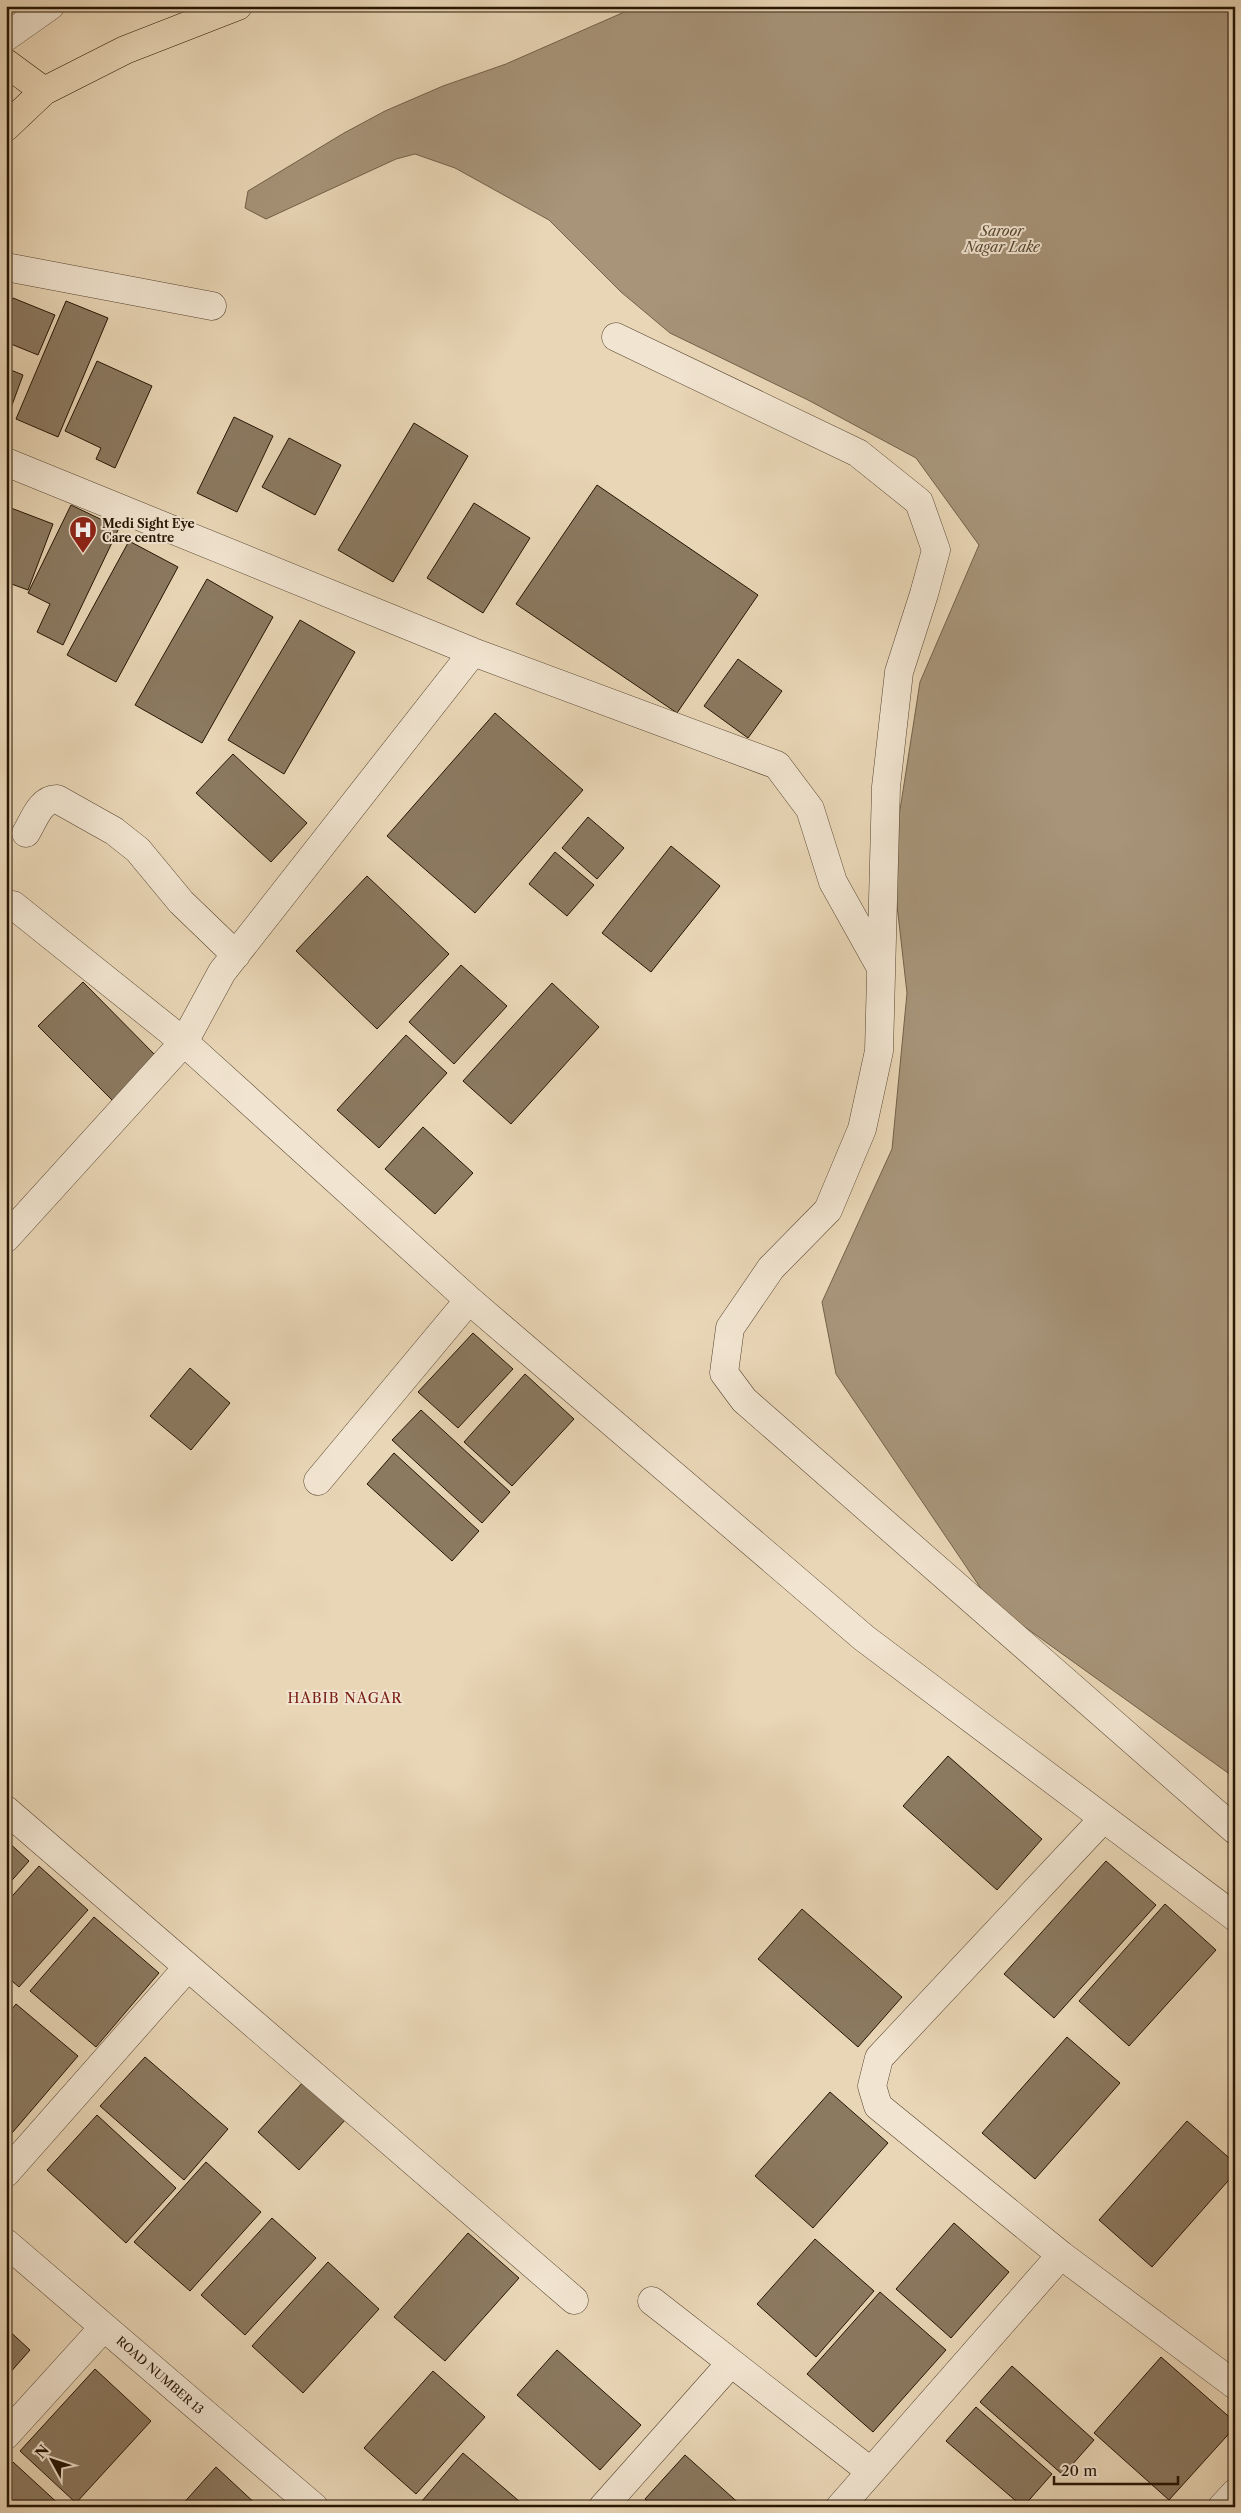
<svg xmlns="http://www.w3.org/2000/svg" width="1241" height="2513" font-family="'Libre Caslon Text',serif">
	<style>
		.water { fill: #a79479; stroke: #73614a }
		.building { fill: #8b7960; stroke: #261503 }
		.lines { fill: none; stroke-linecap: round; stroke-linejoin: round }
		.minor-casing { stroke: #574530; stroke-width: 29 }
		.major-casing { stroke: #261503; stroke-width: 29 }
		.minor { stroke: #f1e4d0; stroke-width: 28 }
		.major { stroke: #e9d6b6; stroke-width: 28 }
		.labels { text-anchor: middle; dominant-baseline: central; stroke-width: 4; stroke-linejoin: round; paint-order: stroke }
		.poi-label { font-size: 12px; font-weight: bold; fill: #261503; stroke: #f1e4d0; text-anchor: start }
		.street-label { font-size: 12px; fill: #261503; stroke: #f1e4d0 }
		.water-label { font-size: 14px; font-style: italic; fill: #5a4832; stroke: #f1e4d0 }
		.neighbourhood-label { font-size: 14px; letter-spacing: 1px; fill: #7a1f14; stroke: #f1e4d0 }
	</style>
	<rect width="100%" height="100%" fill="#e9d6b6"/>
	<filter id="stains"><feTurbulence type="fractalNoise" baseFrequency=".004" numOctaves="4"/><feColorMatrix values="0 0 0 0 .2 0 0 0 0 .09 0 0 0 0 .02 0 0 0 .5 -.17"/></filter>
	<radialGradient id="worn" r=".72"><stop offset=".6" stop-color="#630" stop-opacity="0"/><stop offset="1" stop-color="#630" stop-opacity=".3"/></radialGradient>
	<!-- water -->
	<path class="water" d="M638 6H1235V1778L990 1602 836 1374 822 1302 892 1149 907 993 892 861 920 682 979 545 916 458 808 400 670 333 621 292 549 220 455 168 415 154 396 159 266 219 245 208 248 191 344 133 385 111 443 86 506 64Z"/>
	<!-- building -->
	<path class="building" d="M13 298 55 315 38 355 6 342V315Z
		M66 301 108 318 58 437 16 419Z
		M97 361 152 386 115 468 96 459 101 448 65 431Z
		M6 368 23 375 8 416 6 415Z
		M234 417 273 436 237 512 197 493Z
		M414 423 468 456 393 582 338 550Z
		M289 438 341 465 315 515 262 487Z
		M597 485 758 595 677 713 516 604Z
		M474 503 530 538 483 613 427 578Z
		M71 505 119 528 63 645 37 632 50 604 28 593Z
		M11 508 53 524 28 590 6 582V521Z
		M129 541 178 567 116 682 67 655Z
		M207 579 273 617 202 743 135 705Z
		M300 620 355 652 284 774 228 740Z
		M738 659 782 691 748 738 704 706Z
		M495 713 583 790 475 913 387 836Z
		M233 754 307 823 271 862 196 793Z
		M588 817 624 848 597 879 562 848Z
		M671 846 720 886 651 972 602 933Z
		M555 852 594 885 567 916 529 884Z
		M367 876 449 954 377 1029 296 951Z
		M461 965 507 1006 454 1064 409 1022Z
		M83 982 161 1061 117 1105 38 1026Z
		M552 983 599 1027 511 1124 463 1081Z
		M406 1035 447 1073 379 1148 337 1110Z
		M423 1127 473 1173 435 1214 385 1169Z
		M473 1333 513 1369 458 1428 418 1392Z
		M190 1368 230 1403 191 1450 150 1416Z
		M525 1374 574 1419 512 1486 464 1442Z
		M421 1410 510 1492 482 1523 392 1440Z
		M394 1453 479 1531 452 1561 367 1484Z
		M948 1756 1042 1839 997 1890 903 1806Z
		M6 1840 29 1861 6 1887Z
		M1106 1861 1156 1905 1054 2018 1004 1974Z
		M39 1866 88 1910 19 1987 6 1976V1903Z
		M1165 1904 1216 1950 1129 2046 1079 2001Z
		M802 1909 902 1997 858 2047 758 1959Z
		M94 1917 159 1973 96 2047 30 1991Z
		M16 2004 78 2056 6 2140V2016Z
		M1067 2037 1120 2083 1035 2179 982 2133Z
		M145 2057 228 2129 184 2180 100 2106Z
		M304 2081 346 2119 299 2170 258 2132Z
		M830 2092 888 2143 813 2228 755 2176Z
		M97 2115 176 2188 126 2243 47 2170Z
		M1187 2121 1235 2163V2173L1152 2267 1099 2220Z
		M206 2162 261 2212 190 2291 134 2242Z
		M272 2218 316 2258 245 2335 201 2295Z
		M954 2223 1009 2272 951 2338 896 2289Z
		M468 2233 519 2278 445 2361 394 2317Z
		M815 2239 874 2291 816 2357 757 2304Z
		M328 2262 379 2309 303 2393 252 2346Z
		M880 2292 946 2350 873 2432 807 2374Z
		M6 2328 30 2350 8 2375 6 2374Z
		M557 2350 641 2425 600 2470 517 2395Z
		M1161 2357 1235 2422V2427L1169 2500 1094 2433Z
		M1012 2366 1094 2440 1063 2475 980 2402Z
		M95 2369 151 2421 76 2503 20 2451Z
		M433 2371 485 2417 416 2494 364 2448Z
		M976 2407 1052 2474 1023 2507 946 2441Z
		M463 2453 526 2507H428L422 2501Z
		M685 2455 743 2507H654L645 2499Z
		M13 2462 62 2507H6V2468Z
		M216 2467 259 2507H180Z"/>
	<g class="lines">
		<defs>
			<path id="minor" d="M6 37 50 6
				M6 267 212 306
				M616 337 858 453 919 502 936 550 924 594 899 672 886 787 879 1051 862 1129 828 1210 771 1268 730 1328 724 1373 744 1400 1235 1830
				M6 462 473 652 777 765 810 809 833 882 881 968
				M26 833C34 820 40 799 57 799L114 831 138 850 181 902 236 955
				M13 905 184 1042 469 1300 864 1638 1235 1917
				M6 1238 184 1042 222 972 473 652
				M318 1481 469 1300
				M6 1810 574 2300
				M1103 1819 879 2058 872 2086 878 2106 1061 2255 1235 2385
				M6 2173 187 1968
				M6 2243 314 2507
				M652 2301 870 2471
				M6 2435 104 2327
				M603 2507 730 2364
				M840 2507 1061 2255
				M1222 2507 1235 2493"/>
			<path id="major" d="M6 63 44 91
				M6 127 44 91 125 50 238 6"/>
		</defs>
		<!-- minor casing -->
		<use href="#minor" class="minor-casing"/>
		<!-- major casing -->
		<use href="#major" class="major-casing"/>
		<!-- minor -->
		<use href="#minor" class="minor"/>
		<!-- major -->
		<use href="#major" class="major"/>
	</g>
	<!-- icons -->
	<defs>
		<symbol id="hospital-pin" viewBox="-11 -11 22 30"><path d="M0 17L-7.5 6A9.5 9.5 0 1 1 7.5 6Z" fill="#8f2418" stroke="#f1e4d0"/><path d="M-5-5h3v3.5h4V-5h3V5h-3V1.5h-4V5h-3Z" fill="#fff"/></symbol>
	</defs>
	<g fill-rule="evenodd">
		<use href="#hospital-pin" x="67" y="514" width="32" height="43"/>
	</g>
	<g class="labels">
		<!-- poi labels -->
		<g class="poi-label">
			<text x="102" y="523">Medi Sight Eye<tspan x="102" dy="14">Care centre</tspan></text>
		</g>
		<!-- street labels -->
		<g class="street-label">
			<text transform="translate(160 2375) rotate(41)">ROAD NUMBER 13</text>
		</g>
		<!-- water labels -->
		<g class="water-label">
			<text x="1002" y="231">Saroor<tspan x="1002" dy="16">Nagar Lake</tspan></text>
		</g>
		<!-- neighbourhood labels -->
		<g class="neighbourhood-label">
			<text x="345" y="1698">HABIB NAGAR</text>
		</g>
	</g>
	<!-- margin -->
	<rect width="1241" height="2513" fill="none" stroke="#e9d6b6" stroke-width="25"/>
	<rect x="8" y="8" width="1226" height="2498" fill="none" stroke="#261503" stroke-width="2.5"/>
	<rect x="12" y="12" width="1216" height="2488" fill="none" stroke="#261503"/>
	<!-- north arrow -->
	<g transform="translate(52 2460) rotate(310)" stroke="#f1e4d0" stroke-width="4" paint-order="stroke">
	<path d="M0-4L9 19L0 12L-9 19Z" fill="#261503"/>
	<text y="-8" font-size="14" font-weight="bold" text-anchor="middle" fill="#261503">N</text>
	</g>
	<!-- scale -->
	<path d="M1054 2476v8h124v-8" fill="none" stroke="#261503" stroke-width="2.5"/>
	<text x="1061" y="2476" font-size="15" fill="#261503" stroke="#f1e4d0" stroke-width="4" paint-order="stroke">20 m</text>
	<rect width="100%" height="100%" filter="url(#stains)"/>
	<rect width="100%" height="100%" fill="url(#worn)"/>
</svg>
